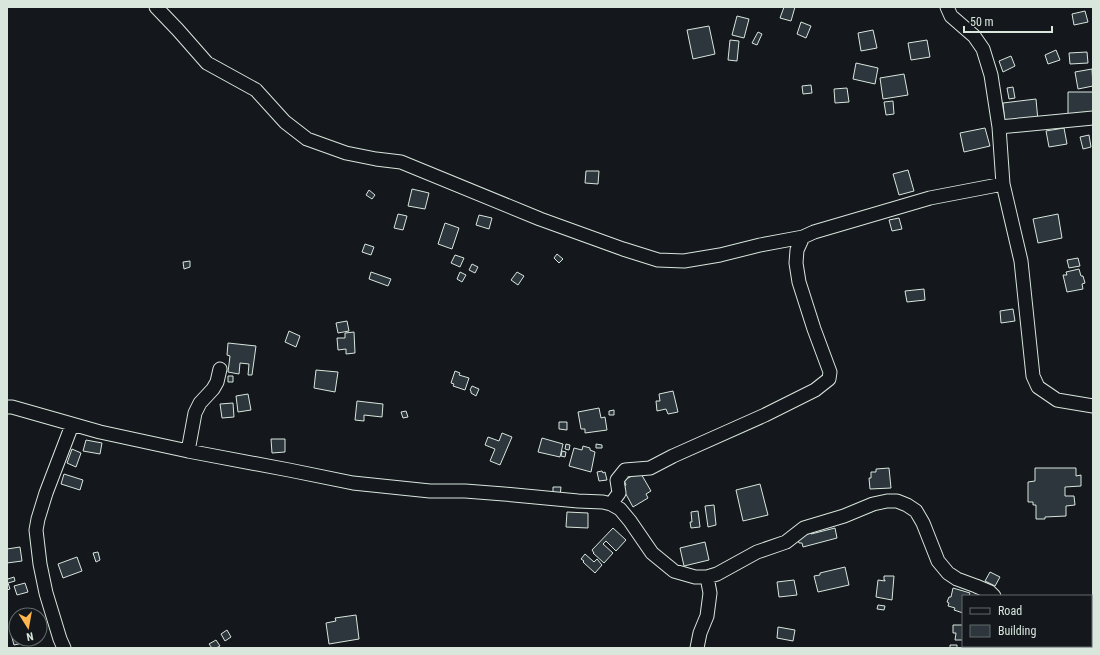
<svg xmlns="http://www.w3.org/2000/svg" width="1100" height="655" font-family="'Roboto Condensed',sans-serif">
	<style>
		.building { fill: #2c363c; stroke: #d8e6dc }
		.lines { fill: none; stroke-linecap: round; stroke-linejoin: round }
		.minor-casing { stroke: #d8e6dc; stroke-width: 15 }
		.minor { stroke: #14181c; stroke-width: 13 }
	</style>
	<rect width="100%" height="100%" fill="#14181c"/>
	<!-- building -->
	<path class="building" d="M784 7H795L791 21 780 18Z
		M1085 11 1088 22 1074 25 1072 14Z
		M737 16 749 19 744 38 732 35Z
		M801 22 811 26 806 38 797 34Z
		M709 26 715 54 693 59 687 30Z
		M873 30 877 48 861 51 858 33Z
		M758 32 762 34 757 45 752 43Z
		M730 40 739 41 737 61 728 60Z
		M927 40 930 57 911 60 908 43Z
		M1056 50 1060 60 1048 64 1045 55Z
		M1087 52 1088 63 1070 64 1069 53Z
		M1011 56 1015 66 1003 72 999 61Z
		M856 63 878 68 875 84 853 79Z
		M1092 69 1093 86 1078 89 1075 72Z
		M904 74 908 95 883 99 880 78Z
		M811 85 812 93 803 94 802 86Z
		M1013 87 1015 98 1009 99 1007 88Z
		M847 88 849 102 835 103 834 89Z
		M1068 92H1093V115L1068 114Z
		M1036 99 1038 121 1005 124 1003 103Z
		M893 101 894 114 886 115 884 102Z
		M985 128 990 146 964 152 960 133Z
		M1064 128 1067 144 1049 147 1046 131Z
		M1089 135 1091 147 1083 149 1080 137Z
		M908 170 914 191 899 195 893 174Z
		M586 171H599L598 184 585 183Z
		M412 189 429 193 425 209 408 206Z
		M369 190 375 195 372 199 366 195Z
		M398 214 407 216 403 230 394 228Z
		M1058 214 1062 238 1038 243 1033 219Z
		M479 215 492 218 489 229 476 225Z
		M899 218 902 229 892 231 889 220Z
		M445 223 459 228 452 249 438 244Z
		M365 244 374 247 371 255 362 252Z
		M557 254 563 259 559 263 554 258Z
		M455 255 464 258 460 267 451 263Z
		M1078 258 1080 266 1069 268 1067 260Z
		M190 261V267L184 269 183 262Z
		M472 264 478 267 475 273 469 270Z
		M1079 269 1081 276H1083L1085 283 1082 284 1083 289 1067 292 1063 275H1067L1066 272Z
		M371 272 391 279 388 286 369 279Z
		M460 272 466 275 462 282 457 279Z
		M517 272 524 276 518 285 511 280Z
		M924 289 925 300 907 302 905 291Z
		M1013 309 1015 321 1001 323 1000 311Z
		M347 321 349 331 338 333 336 323Z
		M289 331 300 336 296 347 285 342Z
		M354 332 355 353 346 354V349L338 350 337 338H345V333Z
		M228 343 256 346 252 375H248L249 364 240 363 239 374 228 372 230 356 227 355Z
		M316 370 338 372 335 392 314 388Z
		M455 371 460 373 459 375 469 378 465 390 453 386 454 384 451 383Z
		M228 376H233V382H228Z
		M472 386 479 389 476 396 471 393V391L470 390Z
		M673 391 678 412 668 414 666 409 657 411 656 401H660L659 394Z
		M248 394 251 410 238 412 236 396Z
		M357 401 383 404 382 417 364 415V421L355 420Z
		M233 403 234 417 222 418 220 404Z
		M599 408 601 418 605 417 607 430 585 433V429H581L578 412Z
		M614 410V415H609V411Z
		M406 411 408 417 403 418 401 412Z
		M559 422H567V430L559 429Z
		M502 433 512 437 500 465 490 461 495 449 485 445 488 437 499 441Z
		M542 438 563 444 560 457 538 452Z
		M271 439H285V452L272 453Z
		M86 440 102 443 100 454 83 451Z
		M566 444 570 445 569 450 565 449Z
		M596 444 602 445V448H596Z
		M583 446 590 448V450L595 452 591 472 569 466 574 448 582 450Z
		M72 449 81 453 76 467 67 463Z
		M562 451 566 452 565 457 561 456Z
		M889 468 891 488 870 489 869 478H871V472H876V469Z
		M1035 468H1076V476L1081 475V486L1065 487V496H1074L1075 505 1066 506V516L1045 517V519H1036V505H1033V502H1028V482L1035 481Z
		M602 471 603 473 605 472 607 480 599 481 597 472Z
		M640 472 651 491 646 494 648 498 633 507 622 487 626 485 624 480Z
		M64 474 83 480 80 490 61 484Z
		M760 484 768 515 743 521 736 490Z
		M553 487H561L560 496H553Z
		M714 505 716 525 708 527 705 506Z
		M698 511 700 527 691 528 690 522H692L691 512Z
		M567 512 588 513V528L566 527Z
		M613 528 626 540 616 551 606 541 603 544 613 553 604 563 593 553H594L592 550Z
		M835 528 837 538 803 547 802 543H799L797 537 811 533V534Z
		M705 542 709 560 684 566 680 548Z
		M20 547 22 561 7 563V549Z
		M98 552 100 560 96 562 93 553Z
		M585 554 594 562 597 559 602 565 595 573 583 562 584 561 581 559Z
		M77 557 82 571 63 578 58 564Z
		M845 567 849 585 818 592 814 576 820 575V573Z
		M990 572 1000 577 995 586 985 581Z
		M7 576 8 579 14 577 15 581 8 583 10 589 7 590Z
		M884 576H894L892 600 876 597 878 580 885 581V580H884Z
		M794 580 797 595 779 597 777 582Z
		M25 583 28 592 17 595 14 586Z
		M953 588 970 593 969 596H963V613L954 610 955 608 948 606 949 603 947 602 949 597H951Z
		M878 605 885 606 884 610 877 609Z
		M356 615 359 639 329 644 326 623 336 621 335 618Z
		M953 625H963V640H955L956 633H953Z
		M778 627 795 630 793 641 777 638Z
		M16 628V639H22L23 643 14 645 10 630Z
		M227 630 231 637 225 641 221 634Z
		M24 639H33V642L25 643Z
		M216 640 220 646 216 648H212L209 644Z
		M950 645H957V648H950Z
		M1015 646H1021L1022 648H1008Z"/>
	<g class="lines">
		<defs>
			<path id="minor" d="M156 7 178 30 207 63 256 90 285 122 307 139 346 153 376 159 401 162 540 219 623 249 658 260 684 261 720 255 760 245 803 237
				M947 7 951 16 974 36 983 49 991 75 999 127 1003 184 1021 261 1033 376 1038 387 1057 400 1093 406
				M999 127 1093 118
				M7 407H12L100 432 188 451 289 470 353 483 430 491H465L504 494 578 501 603 502 611 504 620 509 630 521 652 553 674 571 695 577H707L717 574 757 552 786 542 804 528 844 516 873 504 887 501H897L907 505 916 511 923 523 938 561 948 573 957 579 976 586 990 592 994 596
				M188 451 195 413 200 403 213 389 217 382 220 369
				M611 504 619 493 617 480 625 470 650 468 673 456 765 415 815 390 829 379 830 372 814 329 799 282 796 263 797 250 803 237 814 232 930 198 1003 184
				M1042 646 1045 648
				M64 648 60 639 46 593 40 564 36 530 38 519 46 493 72 425
				M697 648 700 633 707 616 710 593 707 577"/>
		</defs>
		<!-- minor casing -->
		<use href="#minor" class="minor-casing"/>
		<!-- minor -->
		<use href="#minor" class="minor"/>
	</g>
	<!-- border -->
	<rect width="1100" height="655" fill="none" stroke="#d8e6dc" stroke-width="16"/>
	<!-- legend -->
	<rect x="962" y="595" width="130" height="52" fill="#14181c" stroke="#626a69"/>
	<rect x="970" y="608" width="20" height="6" fill="#14181c" stroke="#626a69"/>
	<text x="998" y="615" font-size="12" fill="#d8e6dc">Road</text>
	<rect x="970" y="625" width="20" height="12" fill="#2c363c" stroke="#626a69"/>
	<text x="998" y="635" font-size="12" fill="#d8e6dc">Building</text>
	<!-- north arrow -->
	<g transform="translate(28 627) rotate(169)"><circle r="19" fill="#14181c" stroke="#626a69"/>
	<path d="M0-3L7 15L0 10L-7 15Z" fill="#ffb74d"/>
	<text y="-6" font-size="11" font-weight="bold" text-anchor="middle" fill="#d8e6dc">N</text>
	</g>
	<!-- scale -->
	<path d="M964 26v6h88v-6" fill="none" stroke="#d8e6dc" stroke-width="2"/>
	<text x="970" y="26" font-size="12" fill="#d8e6dc" stroke="#14181c" stroke-width="3" paint-order="stroke">50 m</text>
</svg>
